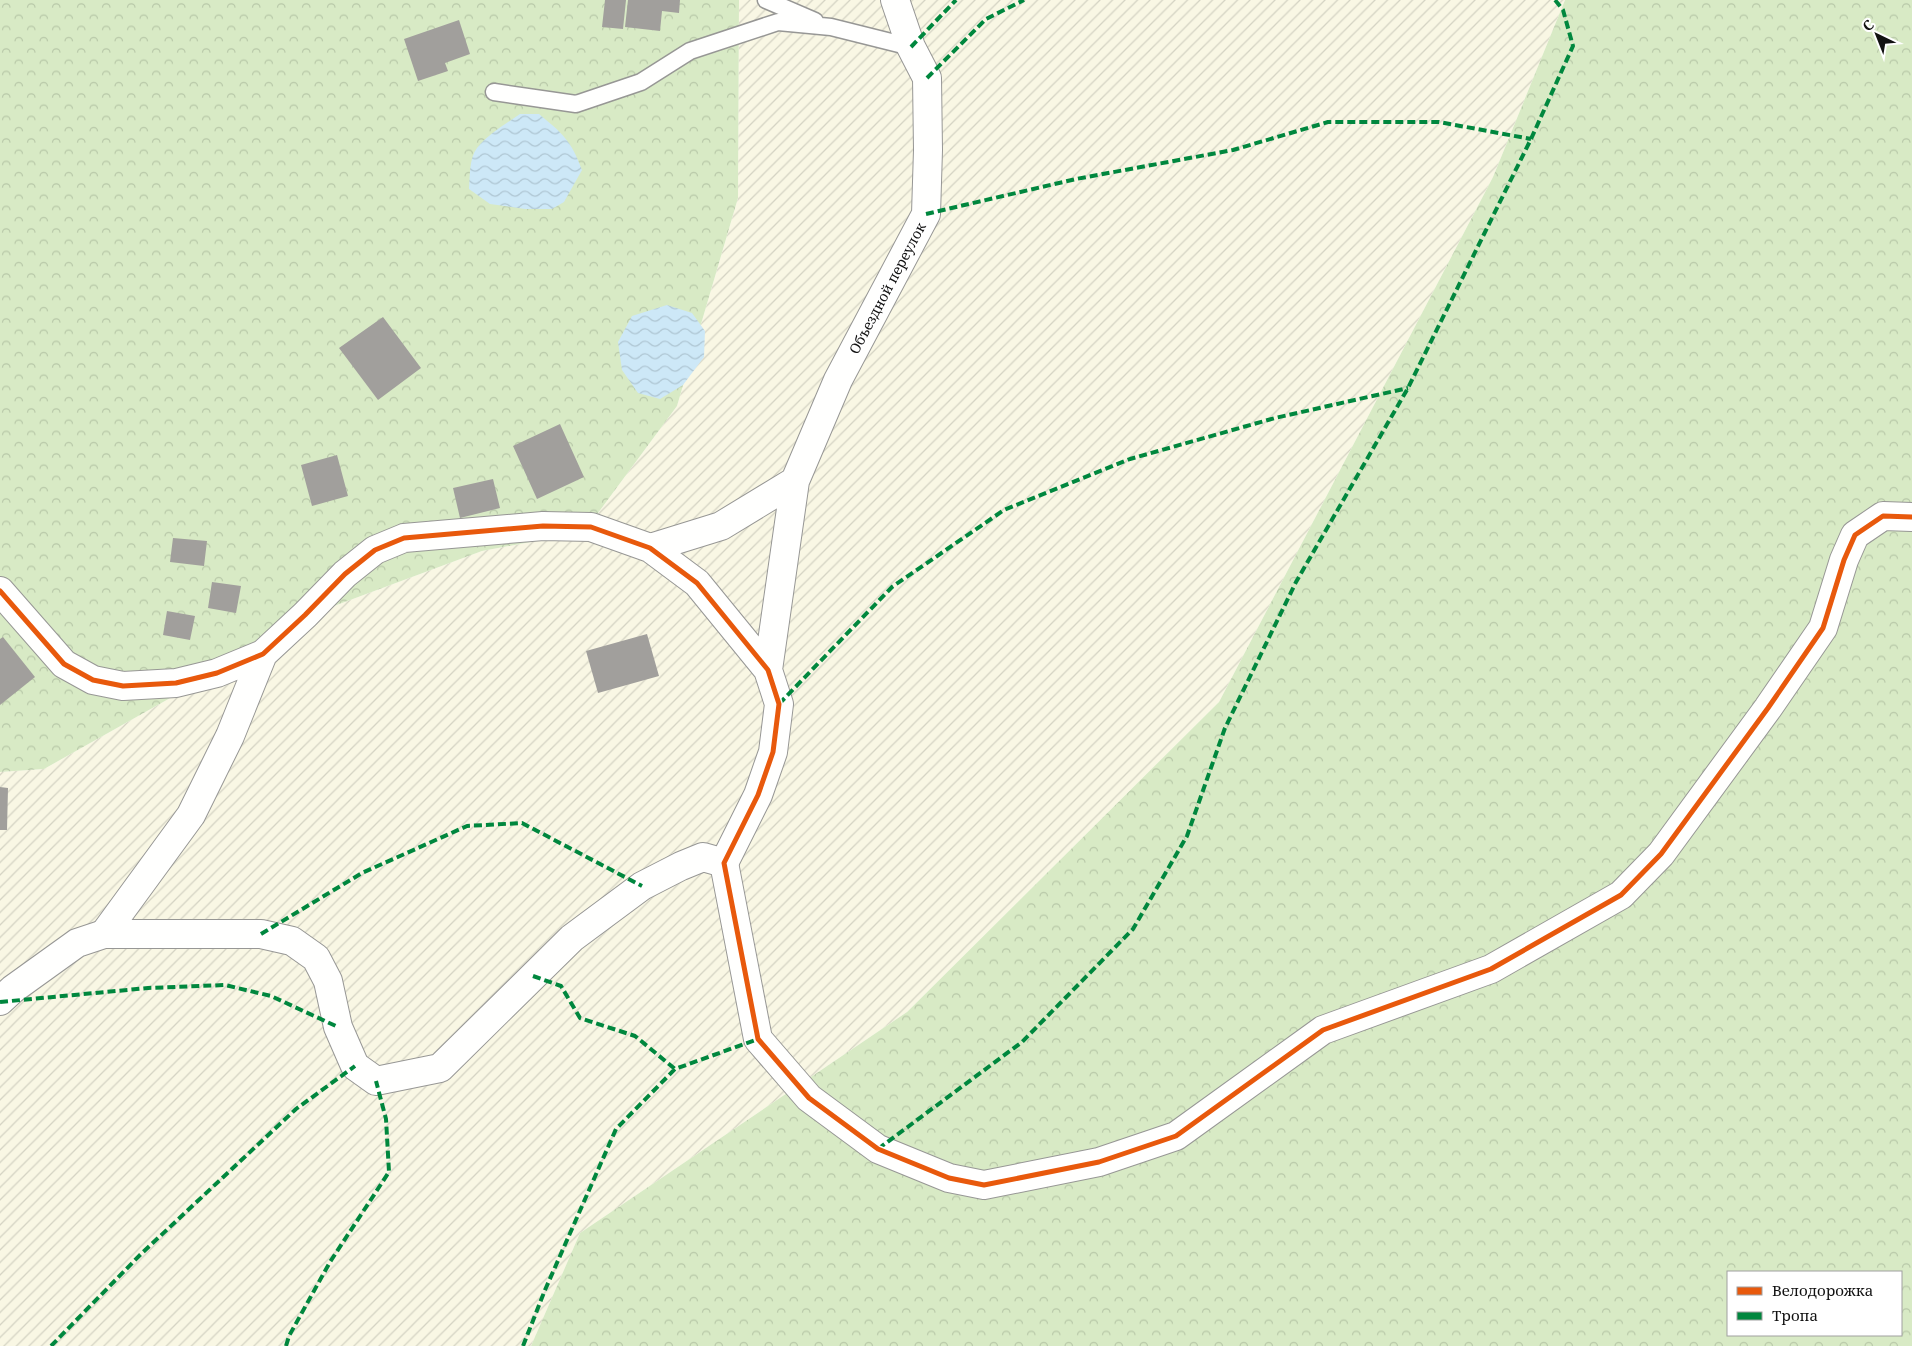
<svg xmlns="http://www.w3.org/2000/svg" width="1912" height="1346" font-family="'Noto Serif',serif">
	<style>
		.farmland { fill: url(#farmland-furrows) }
		.forest { fill: url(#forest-crowns); fill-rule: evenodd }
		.water { fill: url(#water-waves) }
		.building { fill: #a19f9c }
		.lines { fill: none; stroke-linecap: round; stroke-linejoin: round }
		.service-casing { stroke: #979795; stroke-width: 19 }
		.minor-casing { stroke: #979795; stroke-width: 30 }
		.tertiary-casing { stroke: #979795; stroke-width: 30 }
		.service { stroke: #fffffe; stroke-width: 16 }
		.minor { stroke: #fffffe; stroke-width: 28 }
		.tertiary { stroke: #fffffe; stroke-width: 28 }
		.quiet { stroke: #00873e; stroke-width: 4; stroke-dasharray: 8 4; stroke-linecap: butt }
		.cycleway-casing { stroke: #fff; stroke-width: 8 }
		.cycleway { stroke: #e8590c; stroke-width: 5 }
		.labels { text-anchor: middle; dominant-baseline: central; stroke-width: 5; stroke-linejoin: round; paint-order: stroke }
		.street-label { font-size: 14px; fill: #111; stroke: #fff }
	</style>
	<defs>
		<pattern id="farmland-furrows" width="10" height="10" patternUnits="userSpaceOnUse" patternTransform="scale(1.25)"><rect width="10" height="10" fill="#f9f7e4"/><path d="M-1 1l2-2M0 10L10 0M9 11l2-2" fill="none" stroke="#d4d3c3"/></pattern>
		<pattern id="forest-crowns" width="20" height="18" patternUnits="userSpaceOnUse" patternTransform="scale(1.25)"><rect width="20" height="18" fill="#d8eac5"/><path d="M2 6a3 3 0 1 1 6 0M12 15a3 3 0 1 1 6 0" fill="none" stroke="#b8c8a8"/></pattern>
		<pattern id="water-waves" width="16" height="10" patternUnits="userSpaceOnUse" patternTransform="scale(1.25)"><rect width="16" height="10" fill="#cde8f7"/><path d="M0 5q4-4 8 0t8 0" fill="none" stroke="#afc6d3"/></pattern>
	</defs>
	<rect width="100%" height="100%" fill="#fdfcf7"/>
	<!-- farmland -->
	<path class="farmland" d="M739 0H1565L1493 177 1219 702 907 1012 580 1233 531 1346H0V772L44 769 334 606 482 551 584 532 677 406 738 198Z"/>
	<!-- forest -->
	<path class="forest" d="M0 0H739L738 198 677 406 584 532 482 551 334 606 44 769 0 772Z
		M1565 0H1912V1346H531L580 1233 907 1012 1219 702 1493 177ZM1728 1272H1901V1335H1728Z"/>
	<!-- water -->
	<path class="water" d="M520 114H539C562 133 571 140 582 170L564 202 552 209H525L490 204 469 189C470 177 469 158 477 148 488 134 506 124 520 114Z
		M667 305 692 313 705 331 704 357 683 385 660 399 638 393 622 370 618 342 632 316Z"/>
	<!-- building -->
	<path class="building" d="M605 0H626L623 29 602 27Z
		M628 0H680L679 13 662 11 660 31 625 27Z
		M459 20 470 54 445 63 448 71 418 81 404 39Z
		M383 317 421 368 378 400 339 348Z
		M560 424 584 477 537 499 513 446Z
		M337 455 348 496 312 506 301 465Z
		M493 479 500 508 460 518 453 488Z
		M173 538 207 541 204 566 170 562Z
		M212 582 241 586 236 613 208 608Z
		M167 611 195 616 190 640 163 635Z
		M647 634 659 676 598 693 586 651Z
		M3 637 35 677 0 705V639Z
		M0 787 8 788 7 830H0Z"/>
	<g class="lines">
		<defs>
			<path id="service" d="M766 0 815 21
				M494 92 576 104 641 82 690 51 778 22 831 27 911 47"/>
			<path id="minor" d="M650 548 721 526 795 481
				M0 591 64 664 93 680 123 686 176 683 217 673 263 654 305 615 345 574 375 550 404 538 543 526 591 527 650 548 697 583 768 670 779 704 773 752 758 795 724 863
				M768 670 795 481 838 380 926 214 928 150 927 78 911 47 895 0
				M104 934 191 815 230 736 263 654"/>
			<path id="tertiary" d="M0 1001 13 989 77 943 104 934H261L292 941 316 958 328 981 338 1027 355 1066 376 1081 440 1068 572 938 642 886 681 866 703 857 724 863 758 1039 809 1098 878 1149 949 1178 984 1185 1099 1162 1176 1136 1323 1030 1491 969 1621 895 1661 854 1768 708 1823 628 1844 560 1855 535 1883 516 1912 517"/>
		</defs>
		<!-- service casing -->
		<use href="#service" class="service-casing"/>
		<!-- minor casing -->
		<use href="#minor" class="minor-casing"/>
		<!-- tertiary casing -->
		<use href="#tertiary" class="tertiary-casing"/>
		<!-- service -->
		<use href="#service" class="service"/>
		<!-- minor -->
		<use href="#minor" class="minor"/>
		<!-- tertiary -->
		<use href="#tertiary" class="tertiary"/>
		<!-- quiet -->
		<path class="quiet" d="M911 47 956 0
			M927 78 986 19 1024 0
			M926 214 1076 179 1233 150 1328 122H1439L1531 139
			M779 704 892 587 1004 510 1130 459 1275 418 1408 388
			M261 934 362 873 467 826 522 823 642 886
			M533 976 561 986 580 1018 635 1036 675 1069
			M0 1002 148 988 225 985 271 996 338 1027
			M878 1149 1022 1042 1133 929 1187 836 1225 728 1296 582 1408 388 1531 139 1573 46 1563 10 1555 0
			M51 1346 141 1254 296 1109 355 1066
			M286 1346 289 1336 330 1262 389 1172 386 1119 376 1081
			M523 1346 545 1290 616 1129 675 1069 758 1039"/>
		<defs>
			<path id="cycleway" d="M0 591 64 664 93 680 123 686 176 683 217 673 263 654 305 615 345 574 375 550 404 538 543 526 591 527 650 548 697 583 768 670 779 704 773 752 758 795 724 863 758 1039 809 1098 878 1149 949 1178 984 1185 1099 1162 1176 1136 1323 1030 1491 969 1621 895 1661 854 1768 708 1823 628 1844 560 1855 535 1883 516 1912 517"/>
		</defs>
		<!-- cycleway casing -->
		<use href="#cycleway" class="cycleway-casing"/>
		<!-- cycleway -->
		<use href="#cycleway" class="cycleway"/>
	</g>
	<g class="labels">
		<!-- street labels -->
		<g class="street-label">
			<text transform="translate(887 288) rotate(-62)">Объездной переулок</text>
		</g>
	</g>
	<!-- legend -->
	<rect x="1727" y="1271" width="175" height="65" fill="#ffffff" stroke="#a0a0a0"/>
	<rect x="1737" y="1287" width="25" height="8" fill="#e8590c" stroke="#a0a0a0"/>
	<text x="1772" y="1296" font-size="15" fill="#111111">Велодорожка</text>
	<rect x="1737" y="1312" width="25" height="8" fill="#00873e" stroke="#a0a0a0"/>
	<text x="1772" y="1321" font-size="15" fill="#111111">Тропа</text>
	<!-- north arrow -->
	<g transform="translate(1877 35) rotate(317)" stroke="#ffffff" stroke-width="4" paint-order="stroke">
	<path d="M0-4L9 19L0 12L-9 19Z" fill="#111111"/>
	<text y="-8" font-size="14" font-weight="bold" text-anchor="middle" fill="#111111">С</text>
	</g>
</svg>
